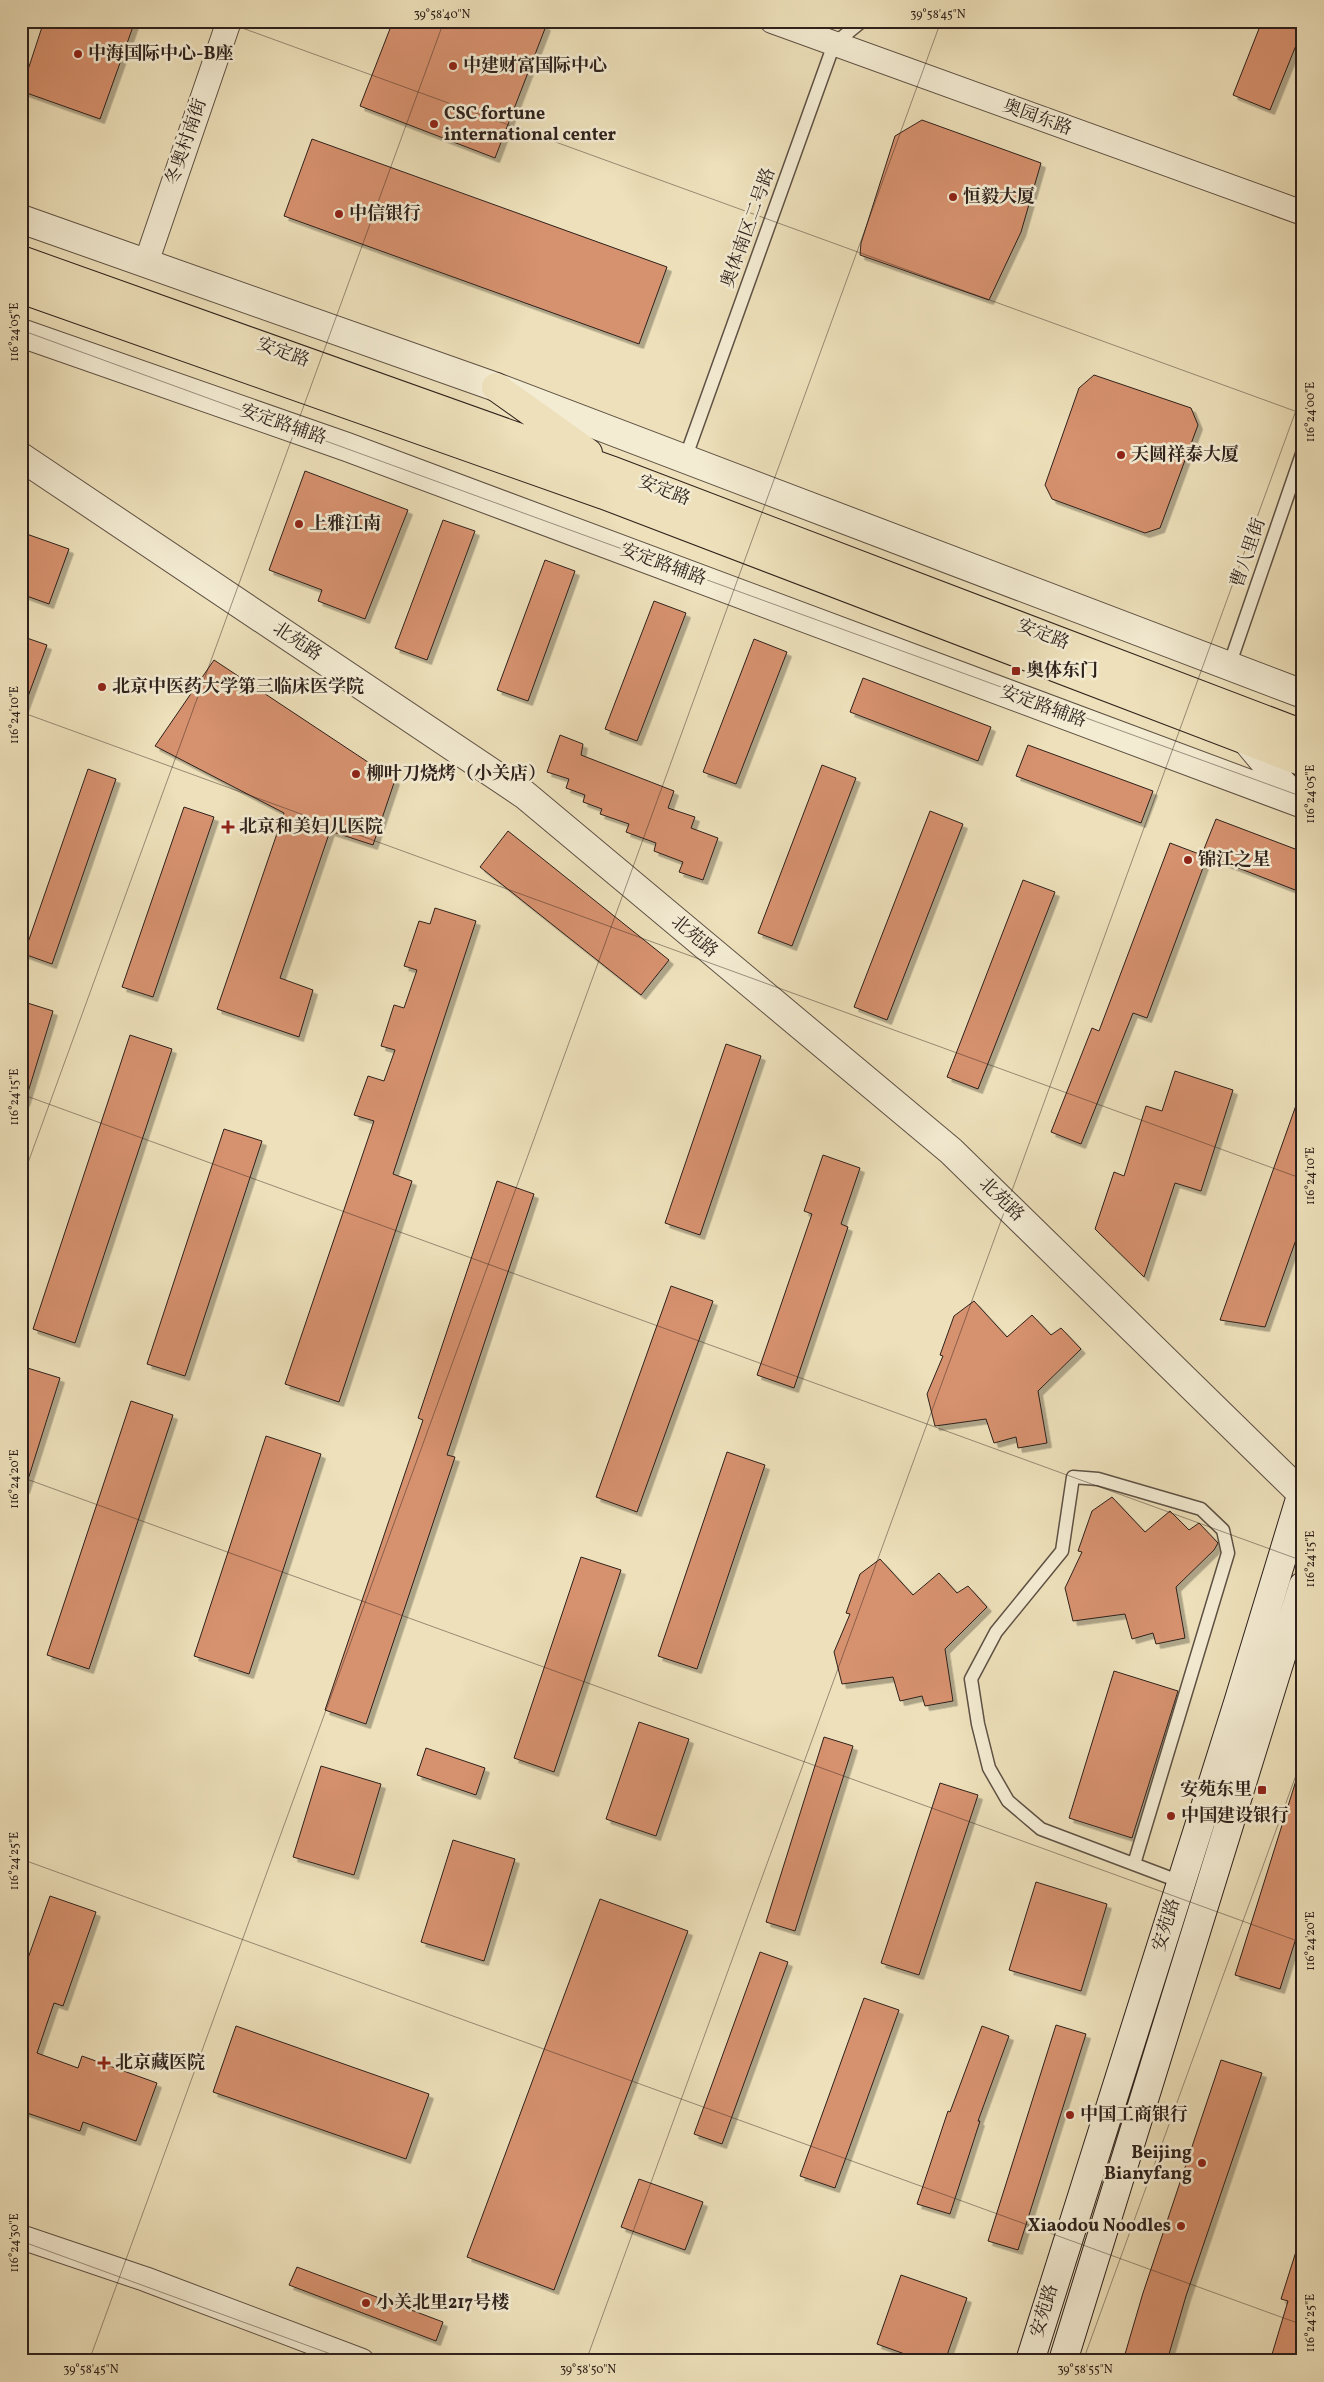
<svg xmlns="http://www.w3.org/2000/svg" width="1324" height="2382" font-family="Vollkorn,'Noto Serif SC',serif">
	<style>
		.building { fill: #d6916e; stroke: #2e211c; filter: url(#shadow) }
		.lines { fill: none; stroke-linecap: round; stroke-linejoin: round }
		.service-casing { stroke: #5e5144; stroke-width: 15 }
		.minor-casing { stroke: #5e5144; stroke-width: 26 }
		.tertiary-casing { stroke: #5e5144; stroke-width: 30 }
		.secondary-casing { stroke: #2e211c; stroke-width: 30 }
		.primary-casing { stroke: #2e211c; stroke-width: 30 }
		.service { stroke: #f3ebd2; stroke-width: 12 }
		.minor { stroke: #f3ebd2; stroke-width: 24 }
		.tertiary { stroke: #f3ebd2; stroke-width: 28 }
		.secondary { stroke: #f3ebd2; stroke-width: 28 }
		.primary { stroke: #ede0ba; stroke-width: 28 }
		.ticks { fill: none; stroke: #2e211c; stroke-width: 1; stroke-opacity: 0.45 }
		.poi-dot { fill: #8f2418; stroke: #f3ebd2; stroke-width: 2 }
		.labels { text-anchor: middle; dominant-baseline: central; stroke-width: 5; stroke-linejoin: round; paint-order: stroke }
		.poi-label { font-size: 18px; font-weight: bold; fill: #2e211c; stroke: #f3ebd2; text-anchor: start }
		.street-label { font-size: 18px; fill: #2e211c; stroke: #f3ebd2 }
		.neatline { fill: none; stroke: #2e211c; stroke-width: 2 }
		.ticks-label { font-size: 12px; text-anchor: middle; fill: #2e211c }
	</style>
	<defs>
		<filter id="shadow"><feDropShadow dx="4.5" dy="4.5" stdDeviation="0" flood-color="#0004"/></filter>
	</defs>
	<rect width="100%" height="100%" fill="#ede0ba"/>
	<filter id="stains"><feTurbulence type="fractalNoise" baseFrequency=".004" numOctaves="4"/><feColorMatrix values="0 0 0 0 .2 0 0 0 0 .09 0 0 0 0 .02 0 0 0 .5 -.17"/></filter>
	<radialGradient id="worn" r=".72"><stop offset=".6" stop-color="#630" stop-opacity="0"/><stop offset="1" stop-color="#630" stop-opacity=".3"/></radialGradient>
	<!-- building -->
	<path class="building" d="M44 21H135L100 119 21 91Z
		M393 21H534L546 26 495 158 360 106Z
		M1262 21H1303V28L1270 110 1233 95Z
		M922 120 1041 163 1021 232 989 300 860 255 861 243 895 136Z
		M312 139 667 267 639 344 284 216Z
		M1094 375 1191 408 1198 425 1160 528 1145 533 1052 499 1045 485 1079 388Z
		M305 471 408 510 365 619 318 601 322 590 269 570Z
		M443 520 475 531 427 660 395 648Z
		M21 532 69 549 49 604 21 594Z
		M545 560 575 571 528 701 497 690Z
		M654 601 686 613 637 741 605 729Z
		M21 636 47 645 23 710H21Z
		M754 639 787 652 736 784 703 772Z
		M214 660 395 780 373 845 330 831 280 978 313 990 299 1037 217 1009 284 813 155 746Z
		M863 678 991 727 978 761 850 712Z
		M560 735 583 744 581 755 674 791 668 808 695 817 691 828 718 838 703 880 679 872 683 862 654 851 656 843 626 832 629 824 600 814 602 809 583 802 585 795 566 788 569 779 547 772Z
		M1028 745 1153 791 1141 823 1016 776Z
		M822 765 856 778 792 946 758 933Z
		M88 769 116 779 52 964 24 954Z
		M184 807 214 817 153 997 122 987Z
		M930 811 963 824 887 1020 854 1007Z
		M1216 819 1303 852V893L1202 854Z
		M508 831 669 960 641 995 480 867Z
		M1170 843 1207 857 1147 1018 1133 1013 1081 1144 1051 1132 1092 1028 1099 1031Z
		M1023 880 1055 892 978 1089 947 1077Z
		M435 908 476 921 393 1174 412 1181 339 1402 285 1384 374 1121 354 1115 368 1076 384 1081 395 1050 381 1046 394 1005 404 1008 417 970 404 966 419 921 430 924Z
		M21 1001 53 1011 25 1102 21 1101Z
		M130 1035 172 1049 75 1343 33 1329Z
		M726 1044 761 1056 700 1235 665 1223Z
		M1175 1071 1233 1090 1201 1191 1175 1183 1144 1277 1095 1229 1114 1172 1124 1176 1146 1106 1162 1111Z
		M1300 1094 1303 1095V1220L1265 1327 1220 1320Z
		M224 1129 262 1141 185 1376 147 1364Z
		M823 1155 860 1168 841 1224 848 1227 794 1388 757 1375 812 1214 804 1211Z
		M497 1181 534 1194 447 1455 455 1457 366 1724 325 1710 423 1420 418 1418Z
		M671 1286 713 1301 637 1512 596 1497Z
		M974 1301 1007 1337 1032 1315 1051 1335 1061 1328 1081 1349 1038 1391 1047 1443 1018 1448 1016 1437 994 1443 986 1419 935 1426 927 1394 943 1356 940 1355 954 1316Z
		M21 1366 60 1378 25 1489 21 1488Z
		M131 1401 173 1415 89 1669 47 1655Z
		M266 1436 321 1454 249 1674 194 1656Z
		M727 1452 765 1465 697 1669 658 1656Z
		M1112 1497 1145 1532 1170 1511 1189 1530 1199 1523 1218 1543 1214 1550 1176 1587 1185 1638 1156 1644 1153 1633 1132 1639 1125 1614 1073 1621 1065 1588 1082 1552 1078 1551 1092 1511Z
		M581 1557 621 1570 554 1772 514 1758Z
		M880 1559 913 1595 939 1573 957 1593 968 1586 987 1607 945 1649 953 1701 925 1706 922 1696 900 1701 893 1677 842 1684 834 1652 850 1614 846 1613 860 1574Z
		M1114 1671 1178 1691 1132 1838 1069 1818Z
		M639 1722 689 1739 656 1836 606 1819Z
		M824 1737 853 1746 795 1931 766 1922Z
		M426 1748 485 1768 476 1795 417 1775Z
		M321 1766 381 1784 354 1875 293 1857Z
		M1299 1771H1303V1916L1280 1989 1235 1975Z
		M940 1783 978 1795 919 1975 881 1963Z
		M453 1840 515 1859 484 1961 421 1942Z
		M1036 1882 1107 1904 1081 1991 1009 1970Z
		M50 1896 96 1912 63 2006 54 2003 37 2053 78 2068 82 2056 157 2083 136 2141 83 2122 80 2131 21 2111V1978Z
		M600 1899 688 1931 554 2290 467 2257Z
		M760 1952 788 1962 722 2144 694 2134Z
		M864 1998 899 2010 835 2188 800 2176Z
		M1056 2025 1086 2034 1018 2250 988 2241Z
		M236 2026 429 2094 406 2159 213 2092Z
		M982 2026 1009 2036 978 2121H980L950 2214 917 2204 948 2111 950 2112Z
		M1221 2060 1262 2073 1186 2296 1167 2361H1123L1143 2293Z
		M639 2179 703 2202 685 2250 621 2227Z
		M1299 2242H1303V2361H1270L1288 2301 1281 2299Z
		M297 2267 443 2322 436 2341 289 2285Z
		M901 2275 967 2298 945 2361H924L877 2344Z"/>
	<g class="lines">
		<defs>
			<path id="service" d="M685 459 834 44 862 21
				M1229 666 1303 451
				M1134 1864 1228 1553 1223 1530 1201 1509 1098 1479 1073 1477 1062 1551 996 1632 971 1679 978 1724 989 1768 1008 1801 1041 1829 1181 1882"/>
			<path id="minor" d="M772 21 1303 213
				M146 263 229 21
				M21 2237 145 2279 362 2361"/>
			<path id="tertiary" d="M21 219 496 387 1303 694
				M21 333 347 447 1303 804
				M21 457 525 795 951 1151 1303 1495
				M1246 740 1297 801"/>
			<path id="secondary" d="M1030 2361 1238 1703 1303 1489
				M1063 2361 1303 1586"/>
			<path id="primary" d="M21 260 613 471 1303 734
				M21 289 604 495 1303 762
				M496 387 588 453"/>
		</defs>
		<!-- service casing -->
		<use href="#service" class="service-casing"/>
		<!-- minor casing -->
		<use href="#minor" class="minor-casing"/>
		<!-- tertiary casing -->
		<use href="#tertiary" class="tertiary-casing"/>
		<!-- secondary casing -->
		<use href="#secondary" class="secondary-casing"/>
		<!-- primary casing -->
		<use href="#primary" class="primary-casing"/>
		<!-- service -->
		<use href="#service" class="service"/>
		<!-- minor -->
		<use href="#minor" class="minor"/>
		<!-- tertiary -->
		<use href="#tertiary" class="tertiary"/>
		<!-- secondary -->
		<use href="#secondary" class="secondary"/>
		<!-- primary -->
		<use href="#primary" class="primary"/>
	</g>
	<!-- ticks -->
	<path class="ticks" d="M223 21 1303 414M1273 21 1303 32M21 330 1303 797M21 712 1303 1179M21 1094 1303 1561M21 1182 444 21M21 1477 1303 1943M21 1859 1303 2325M21 2241 350 2361M89 2361 941 21M586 2361 1303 391M1083 2361 1303 1756"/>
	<!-- markers -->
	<g class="poi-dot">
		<circle cx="78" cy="54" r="5"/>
		<circle cx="453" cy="66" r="5"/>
		<circle cx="434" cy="124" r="5"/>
		<circle cx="953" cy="197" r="5"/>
		<circle cx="339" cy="214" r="5"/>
		<circle cx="1121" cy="455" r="5"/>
		<circle cx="299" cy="524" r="5"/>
		<rect x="1011" y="666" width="10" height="10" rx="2.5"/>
		<circle cx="102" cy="687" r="5"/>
		<circle cx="356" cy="774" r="5"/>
		<path d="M225.5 819.5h5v5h5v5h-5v5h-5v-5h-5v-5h5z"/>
		<circle cx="1188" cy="860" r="5"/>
		<rect x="1257" y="1785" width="10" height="10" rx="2.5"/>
		<circle cx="1171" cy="1816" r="5"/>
		<path d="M101.5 2055.5h5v5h5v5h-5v5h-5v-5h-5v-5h5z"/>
		<circle cx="1070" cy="2115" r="5"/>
		<circle cx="1202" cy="2163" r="5"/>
		<circle cx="1181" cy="2226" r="5"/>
		<circle cx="366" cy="2303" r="5"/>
	</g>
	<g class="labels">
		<!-- poi labels -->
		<g class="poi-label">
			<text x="88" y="54">中海国际中心-B座</text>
			<text x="463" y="66">中建财富国际中心</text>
			<text x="444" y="114">CSC fortune<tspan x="444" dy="21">international center</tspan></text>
			<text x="963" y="197">恒毅大厦</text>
			<text x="349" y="214">中信银行</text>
			<text x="1131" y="455">天圆祥泰大厦</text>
			<text x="309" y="524">上雅江南</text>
			<text x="1026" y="671">奥体东门</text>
			<text x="112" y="687">北京中医药大学第三临床医学院</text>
			<text x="366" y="774">柳叶刀烧烤（小关店）</text>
			<text x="239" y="827">北京和美妇儿医院</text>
			<text x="1198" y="860">锦江之星</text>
			<text x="1252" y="1790" text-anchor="end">安苑东里</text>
			<text x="1181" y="1816">中国建设银行</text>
			<text x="115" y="2063">北京藏医院</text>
			<text x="1080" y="2115">中国工商银行</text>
			<text x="1192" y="2153" text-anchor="end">Beijing<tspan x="1192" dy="21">Bianyfang</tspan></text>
			<text x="1171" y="2226" text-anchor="end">Xiaodou Noodles</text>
			<text x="376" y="2303">小关北里217号楼</text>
		</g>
		<!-- street labels -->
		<g class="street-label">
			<text transform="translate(1037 118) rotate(20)">奥园东路</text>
			<text transform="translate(187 142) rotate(-71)">冬奥村南街</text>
			<text transform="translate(749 228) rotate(-70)">奥体南区二号路</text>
			<text transform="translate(283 353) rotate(20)">安定路</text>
			<text transform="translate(283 425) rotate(19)">安定路辅路</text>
			<text transform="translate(664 491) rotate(21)">安定路</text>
			<text transform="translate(1249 553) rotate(-71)">曹八里街</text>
			<text transform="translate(663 565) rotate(20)">安定路辅路</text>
			<text transform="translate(1043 635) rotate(21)">安定路</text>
			<text transform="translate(297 642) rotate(34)">北苑路</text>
			<text transform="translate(1043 707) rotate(20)">安定路辅路</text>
			<text transform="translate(694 937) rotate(40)">北苑路</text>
			<text transform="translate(1001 1200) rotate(44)">北苑路</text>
			<text transform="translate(1167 1925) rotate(-73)">安苑路</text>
			<text transform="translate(1045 2311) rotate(-73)">安苑路</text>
		</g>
	</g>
	<!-- margin -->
	<rect width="1324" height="2382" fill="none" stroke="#ede0ba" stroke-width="55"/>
	<rect x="28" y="28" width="1268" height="2326" class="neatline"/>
	<g class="ticks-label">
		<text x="442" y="18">39°58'40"N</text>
		<text x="938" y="18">39°58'45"N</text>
		<text transform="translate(14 332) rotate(-90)" y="4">116°24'05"E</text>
		<text transform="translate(1310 412) rotate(-90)" y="4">116°24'00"E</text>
		<text transform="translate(14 715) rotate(-90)" y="4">116°24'10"E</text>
		<text transform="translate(1310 794) rotate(-90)" y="4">116°24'05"E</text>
		<text transform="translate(14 1097) rotate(-90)" y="4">116°24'15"E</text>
		<text transform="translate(1310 1176) rotate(-90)" y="4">116°24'10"E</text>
		<text transform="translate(14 1479) rotate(-90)" y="4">116°24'20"E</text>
		<text transform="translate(1310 1559) rotate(-90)" y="4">116°24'15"E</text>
		<text transform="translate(14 1861) rotate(-90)" y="4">116°24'25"E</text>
		<text transform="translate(1310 1941) rotate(-90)" y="4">116°24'20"E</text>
		<text transform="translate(14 2243) rotate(-90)" y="4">116°24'30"E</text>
		<text transform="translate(1310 2323) rotate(-90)" y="4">116°24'25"E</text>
		<text x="91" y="2373">39°58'45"N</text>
		<text x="588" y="2373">39°58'50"N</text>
		<text x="1085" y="2373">39°58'55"N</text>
	</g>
	<rect width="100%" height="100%" filter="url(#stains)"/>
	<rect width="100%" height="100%" fill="url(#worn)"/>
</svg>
